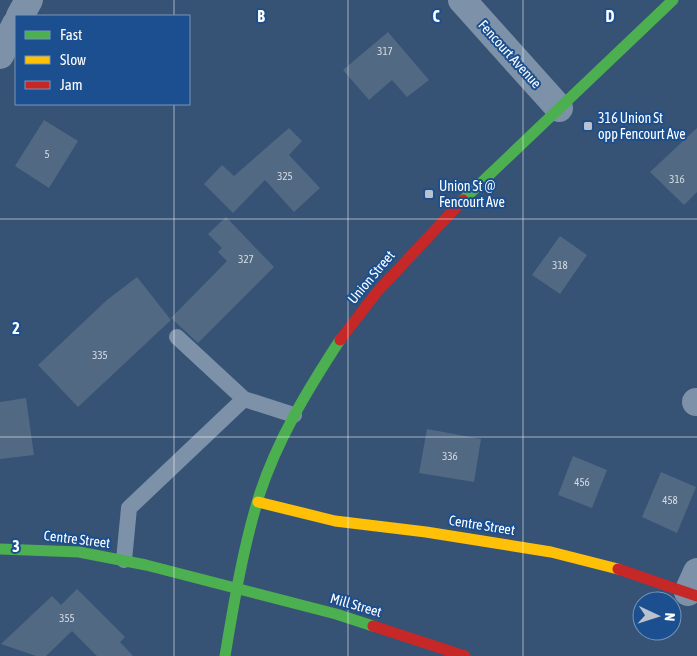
<svg xmlns="http://www.w3.org/2000/svg" width="697" height="656" font-family="'Asap Condensed',sans-serif">
	<style>
		.building { fill: #526984 }
		.lines { fill: none; stroke-linecap: round; stroke-linejoin: round }
		.lane { stroke: #7d92a8; stroke-width: 16 }
		.street { stroke: #7d92a8; stroke-width: 28 }
		.fast { stroke: #4caf50; stroke-width: 11 }
		.slow { stroke: #ffc107; stroke-width: 11 }
		.jam { stroke: #c62828; stroke-width: 11 }
		.grid { fill: none; stroke: #fff; stroke-width: 1; stroke-opacity: 0.55 }
		.poi-dot { fill: #b9c2ce; stroke: #1b4f8f; stroke-width: 2 }
		.labels { text-anchor: middle; dominant-baseline: central; stroke-width: 4; stroke-linejoin: round; paint-order: stroke }
		.number-label { font-size: 11px; fill: #d4dae0 }
		.street-label { font-size: 14px; fill: #fff; stroke: #1b4f8f }
		.poi-label { font-size: 14px; fill: #fff; stroke: #1b4f8f; text-anchor: start }
		.grid-label { font-size: 16px; text-anchor: middle; font-weight: bold; fill: #fff; stroke: #1b4f8f; stroke-width: 4; stroke-linejoin: round; paint-order: stroke }
	</style>
	<rect width="100%" height="100%" fill="#365274"/>
	<!-- building -->
	<path class="building" d="M388 32 429 80 407 97 392 80 369 100 343 70Z
		M44 120 78 141 49 188 15 166Z
		M289 128 302 141 289 155 320 188 294 212 265 180 233 213 204 184 222 165 234 176Z
		M697 128V192L684 205 650 172Z
		M226 217 274 267 198 343 171 318 227 261 218 252 222 248 208 234Z
		M560 236 587 255 560 294 532 275Z
		M137 277 171 320 78 407 38 365 109 298 107 300Z
		M26 398 34 455 0 459V402Z
		M427 429 481 439 474 482 419 473Z
		M573 456 607 470 592 508 558 495Z
		M661 472 696 487 677 533 642 517Z
		M77 589 125 637 120 642 133 656H97L72 631 46 656H36L1 644 52 596 61 605Z"/>
	<g class="lines">
		<!-- lane -->
		<path class="lane" d="M177 337 244 399 294 415
			M124 560 129 508 244 399"/>
		<!-- street -->
		<path class="street" d="M462 0 559 108
			M20 16 29 0
			M0 55 16 24
			M696 402H697
			M688 592 697 572"/>
		<!-- fast -->
		<path class="fast" d="M463 200 673 0
			M0 549 79 552 146 565 336 614 373 626
			M225 656C234 602 243 548 259 496 277 440 308 389 340 340"/>
		<!-- slow -->
		<path class="slow" d="M258 502 335 521 426 532 551 552 618 569"/>
		<!-- jam -->
		<path class="jam" d="M340 340 377 292 463 200
			M618 569 697 596
			M373 626 465 656"/>
	</g>
	<!-- grid -->
	<path class="grid" d="M174 0V16M348 0V656M523 0V656M174 104V656M0 219H697M0 437H697"/>
	<!-- markers -->
	<g class="poi-dot">
		<rect x="583" y="121" width="10" height="10" rx="2.5"/>
		<rect x="424" y="189" width="10" height="10" rx="2.5"/>
	</g>
	<g class="labels">
		<!-- number labels -->
		<g class="number-label">
			<text x="385" y="51">317</text>
			<text x="47" y="154">5</text>
			<text x="285" y="176">325</text>
			<text x="677" y="179">316</text>
			<text x="246" y="259">327</text>
			<text x="560" y="265">318</text>
			<text x="100" y="355">335</text>
			<text x="450" y="456">336</text>
			<text x="582" y="482">456</text>
			<text x="670" y="500">458</text>
			<text x="67" y="618">355</text>
		</g>
		<!-- street labels -->
		<g class="street-label">
			<text transform="translate(510 54) rotate(48)">Fencourt Avenue</text>
			<text transform="translate(371 277) rotate(-50)">Union Street</text>
			<text transform="translate(482 525) rotate(9)">Centre Street</text>
			<text transform="translate(77 539) rotate(7)">Centre Street</text>
			<text transform="translate(356 605) rotate(16)">Mill Street</text>
		</g>
		<!-- poi labels -->
		<g class="poi-label">
			<text x="598" y="118">316 Union St<tspan x="598" dy="16">opp Fencourt Ave</tspan></text>
			<text x="439" y="186">Union St @<tspan x="439" dy="16">Fencourt Ave</tspan></text>
		</g>
	</g>
	<g class="grid-label">
		<text x="261" y="22">B</text>
		<text x="436" y="22">C</text>
		<text x="610" y="22">D</text>
		<text x="16" y="334">2</text>
		<text x="16" y="552">3</text>
	</g>
	<!-- legend -->
	<rect x="15" y="15" width="175" height="90" fill="#1b4f8f" stroke="#7695bc"/>
	<rect x="25" y="31" width="25" height="8" fill="#4caf50" stroke="#7695bc"/>
	<text x="60" y="40" font-size="15" fill="#ffffff">Fast</text>
	<rect x="25" y="56" width="25" height="8" fill="#ffc107" stroke="#7695bc"/>
	<text x="60" y="65" font-size="15" fill="#ffffff">Slow</text>
	<rect x="25" y="81" width="25" height="8" fill="#c62828" stroke="#7695bc"/>
	<text x="60" y="90" font-size="15" fill="#ffffff">Jam</text>
	<!-- north arrow -->
	<g transform="translate(657 616) rotate(94)"><circle r="24" fill="#1b4f8f" stroke="#7695bc"/>
	<path d="M0-4L9 19L0 12L-9 19Z" fill="#b9c2ce"/>
	<text y="-8" font-size="14" font-weight="bold" text-anchor="middle" fill="#ffffff">N</text>
	</g>
</svg>
